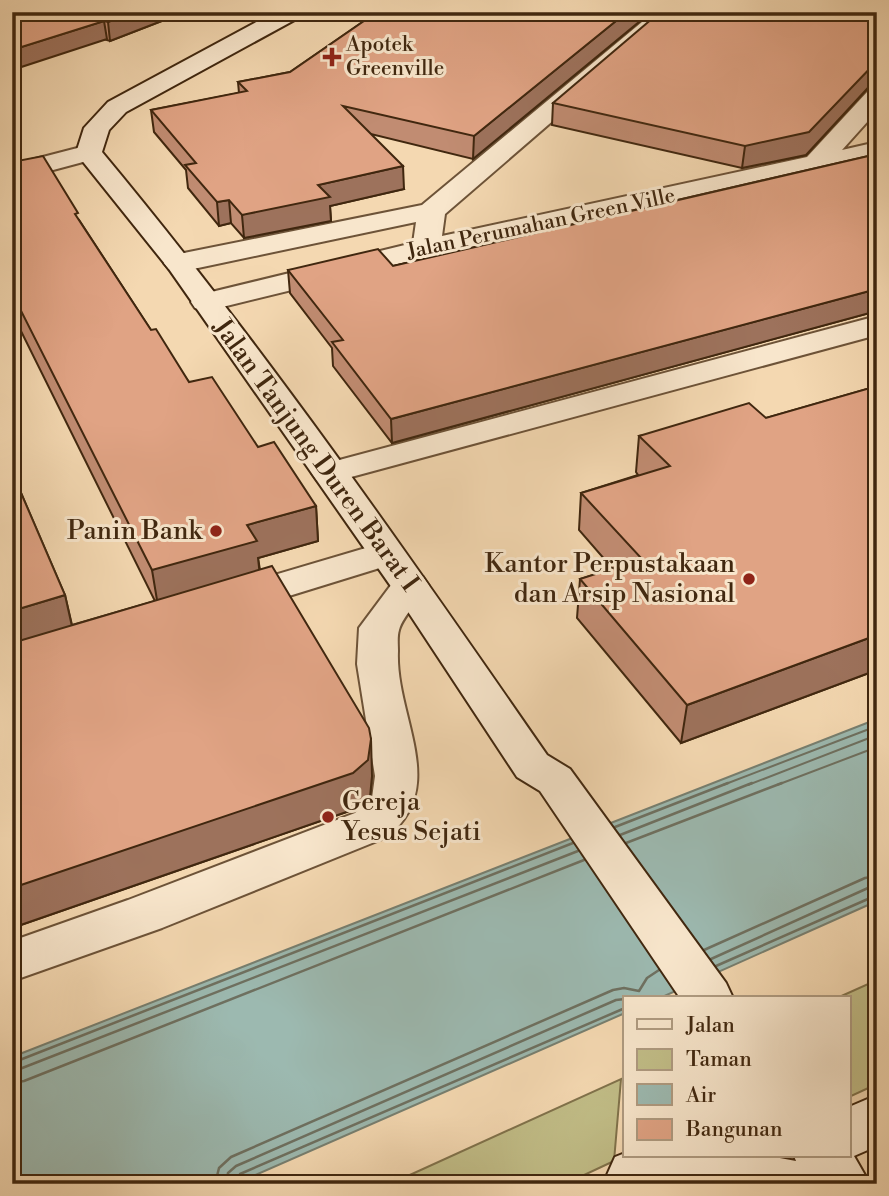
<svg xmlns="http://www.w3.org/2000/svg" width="889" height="1196" font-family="'Libre Bodoni',serif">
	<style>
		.green { fill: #c1bd87; stroke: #80724b; stroke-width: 2 }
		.water { fill: #9cb9b0; stroke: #777f70; stroke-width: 2 }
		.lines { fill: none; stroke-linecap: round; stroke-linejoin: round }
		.shore-far1 { stroke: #6e7060; stroke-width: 2 }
		.shore { stroke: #6e7060; stroke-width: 2.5 }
		.street-casing { stroke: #6d5338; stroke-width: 4 }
		.secondary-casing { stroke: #40270f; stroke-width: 4 }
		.street { fill: #f8e6cc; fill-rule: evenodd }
		.secondary { fill: #f8e6cc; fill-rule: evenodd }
		.wall { fill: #c18c72; stroke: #40270f; stroke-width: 2 }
		.shaded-wall { fill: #9d725c; stroke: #40270f; stroke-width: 2 }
		.building { fill: #e0a384; stroke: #40270f; stroke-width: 2 }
		.poi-dot { fill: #8f2418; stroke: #f8e6cc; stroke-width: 2.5 }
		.labels { text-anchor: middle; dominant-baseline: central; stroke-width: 6; stroke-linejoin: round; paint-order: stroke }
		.far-poi-label { font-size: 21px; fill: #40270f; stroke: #f8e6cc; text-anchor: start }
		.far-street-label { font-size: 21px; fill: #40270f; stroke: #f8e6cc }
		.street-label { font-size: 26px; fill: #40270f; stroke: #f8e6cc }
		.poi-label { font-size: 26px; fill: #40270f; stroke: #f8e6cc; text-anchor: end }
	</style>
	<rect width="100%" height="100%" fill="#f4d8b1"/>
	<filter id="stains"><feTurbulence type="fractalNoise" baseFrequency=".00286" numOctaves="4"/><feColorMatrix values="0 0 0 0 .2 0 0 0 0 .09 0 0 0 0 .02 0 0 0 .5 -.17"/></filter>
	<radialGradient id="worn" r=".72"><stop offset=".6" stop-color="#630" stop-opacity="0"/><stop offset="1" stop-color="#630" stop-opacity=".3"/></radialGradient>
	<!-- green -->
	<path class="green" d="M877 980V1084L849 1097V998H837Z
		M621 1079 614 1161 565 1184H390Z"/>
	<!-- water -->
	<path class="water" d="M877 719V901L660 998H625V1013L235 1184H12V1057Z"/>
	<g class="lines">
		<!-- shore-far1 -->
		<path class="shore-far1" d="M723 785 877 726
			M748 785 877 735
			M777 785 877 747"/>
		<!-- shore -->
		<path class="shore" d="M615 827 728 783
			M620 835 752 783
			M626 843 782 783
			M704 950 865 878 877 876
			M711 959 868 888 877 887
			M716 966 877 895
			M12 1063 573 843
			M12 1072 578 851
			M12 1083 24 1081 584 860
			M215 1184 219 1168 231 1157 613 990 624 988 639 991 647 978 659 970
			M226 1184 228 1173 236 1166 616 1000 625 999
			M235 1184 240 1174 625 1008"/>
		<defs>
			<path id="street" d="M654 12H679L445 214 442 236 807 157 868 91 877 89V111L842 150 877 142V158L427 257 206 311 195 308 191 302 195 296 413 243 416 222 179 272 169 269 164 263 169 257 179 254 422 205Z
				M89 145 98 148 102 153 98 158 12 181V165Z
				M877 316V335L329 483 317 480 312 473 317 466Z
				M386 542 399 546 405 554 399 562 234 613 220 609 215 600 220 591Z
				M410 574 423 577 429 586C421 599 403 615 399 630 397 636 398 645 398 651 395 717 450 786 387 837L162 928 12 981V941L128 900 355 813 372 798 375 776 357 664 359 628 397 577Z"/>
			<path id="secondary" d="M275 12H303L300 17 126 112 109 130 102 152C262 344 405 550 547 755L570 769 726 983 733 998H680L540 791 517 777 397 595 169 269 76 153 84 128 108 102Z
				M877 1095V1146L854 1156 870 1184H610L607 1175 615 1157 625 1153V1156H769L796 1161 794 1156H849V1107Z"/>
		</defs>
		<!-- street casing -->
		<use href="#street" class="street-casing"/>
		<!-- secondary casing -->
		<use href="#secondary" class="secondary-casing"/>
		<!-- street -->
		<use href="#street" class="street"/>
		<!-- secondary -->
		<use href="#secondary" class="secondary"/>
	</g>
	<!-- wall -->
	<path class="wall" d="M12 12H185L110 41Z
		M377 12H651L473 159 371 134 404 189 330 206 331 221 244 238 231 223 219 226 188 188 186 170 154 132 151 110 239 93 238 82 290 72Z
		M868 88 806 155 742 168 552 125 553 103Z
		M877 154V311L392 443 333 366 332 348 290 293 288 270 393 266Z
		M12 162 79 220 151 330 189 382 258 447 316 506 318 541 258 558 260 570 372 776 370 797 355 809 12 928V472L65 595 72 625 155 601 12 313Z
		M877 386V670L681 743 577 618 580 579 613 569 579 530 581 493 638 475 636 472 639 436 766 418Z"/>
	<!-- shaded-wall -->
	<path class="shaded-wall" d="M134 12H185L110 41 108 22Z
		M627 12H651L473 159 474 136Z
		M104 21 107 39 12 70V50Z
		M877 61V78L806 155 742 168 745 146Z
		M403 166 404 189 330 206 331 221 244 238 242 215 318 185Z
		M229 200 231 223 219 226 217 202Z
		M877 289V311L392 443 391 419Z
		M316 506 318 541 258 558 260 576 158 606 152 570 247 525Z
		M65 595 73 631 12 650V611Z
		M877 635V670L681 743 687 705Z
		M371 739 372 776 370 797 355 809 12 928V888Z"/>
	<!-- building -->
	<path class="building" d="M12 12H134L108 22 104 21 12 50Z
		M377 12H627L474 136 343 106 403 166 318 185 330 197 242 215 229 200 217 202 185 165 196 163 151 110 247 91 238 82 290 72Z
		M660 12H877V61L809 132 745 146 553 103Z
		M877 154V289L391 419 332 342 343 340 288 270 378 249 393 266Z
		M43 156 78 213 75 214 151 330 156 329 189 382 212 377 258 447 274 442 316 506 247 525 257 541 152 570 12 293V162Z
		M877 386V635L687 705 580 579 642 559 581 493 670 466 639 436 749 403 766 418Z
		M12 472 65 595 12 611Z
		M272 566 369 728 371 739 368 760 353 773 12 888V643Z"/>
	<!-- markers -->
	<g class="poi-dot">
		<path d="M328.5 46.5h7v7h7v7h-7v7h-7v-7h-7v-7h7z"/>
		<circle cx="216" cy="531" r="7"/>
		<circle cx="749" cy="579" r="7"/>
		<circle cx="328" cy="817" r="7"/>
	</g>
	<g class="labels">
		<!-- far-poi labels -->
		<g class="far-poi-label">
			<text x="346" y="45">Apotek<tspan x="346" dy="24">Greenville</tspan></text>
		</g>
		<!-- far-street labels -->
		<g class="far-street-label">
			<text transform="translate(541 224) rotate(-12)">Jalan Perumahan Green Ville</text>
		</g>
		<!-- street labels -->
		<g class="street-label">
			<text transform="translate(316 455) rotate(54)">Jalan Tanjung Duren Barat I</text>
		</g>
		<!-- poi labels -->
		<g class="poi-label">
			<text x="202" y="531">Panin Bank</text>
			<text x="735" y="564">Kantor Perpustakaan<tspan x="735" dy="30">dan Arsip Nasional</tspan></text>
			<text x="342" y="802" text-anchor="start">Gereja<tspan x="342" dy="30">Yesus Sejati</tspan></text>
		</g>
	</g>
	<!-- margin -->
	<rect width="889" height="1196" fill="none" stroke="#f4d8b1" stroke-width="42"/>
	<rect x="14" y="14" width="861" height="1168" fill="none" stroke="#40270f" stroke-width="3.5"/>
	<rect x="21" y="21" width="847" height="1154" fill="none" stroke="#40270f" stroke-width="2"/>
	<!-- legend -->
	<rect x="623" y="996" width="228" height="161" fill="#f8e6cc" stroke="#ae9a80" stroke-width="2"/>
	<rect x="637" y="1019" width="35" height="10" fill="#f8e6cc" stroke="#ae9a80" stroke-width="2"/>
	<text x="686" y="1032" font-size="21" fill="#40270f">Jalan</text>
	<rect x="637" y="1049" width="35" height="21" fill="#c1bd87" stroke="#ae9a80" stroke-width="2"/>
	<text x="686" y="1066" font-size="21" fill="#40270f">Taman</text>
	<rect x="637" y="1084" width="35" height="21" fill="#9cb9b0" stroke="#ae9a80" stroke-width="2"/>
	<text x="686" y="1102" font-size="21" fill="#40270f">Air</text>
	<rect x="637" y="1119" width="35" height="21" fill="#e0a384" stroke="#ae9a80" stroke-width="2"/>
	<text x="686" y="1136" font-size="21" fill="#40270f">Bangunan</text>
	<rect width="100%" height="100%" filter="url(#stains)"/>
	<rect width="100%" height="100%" fill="url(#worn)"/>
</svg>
